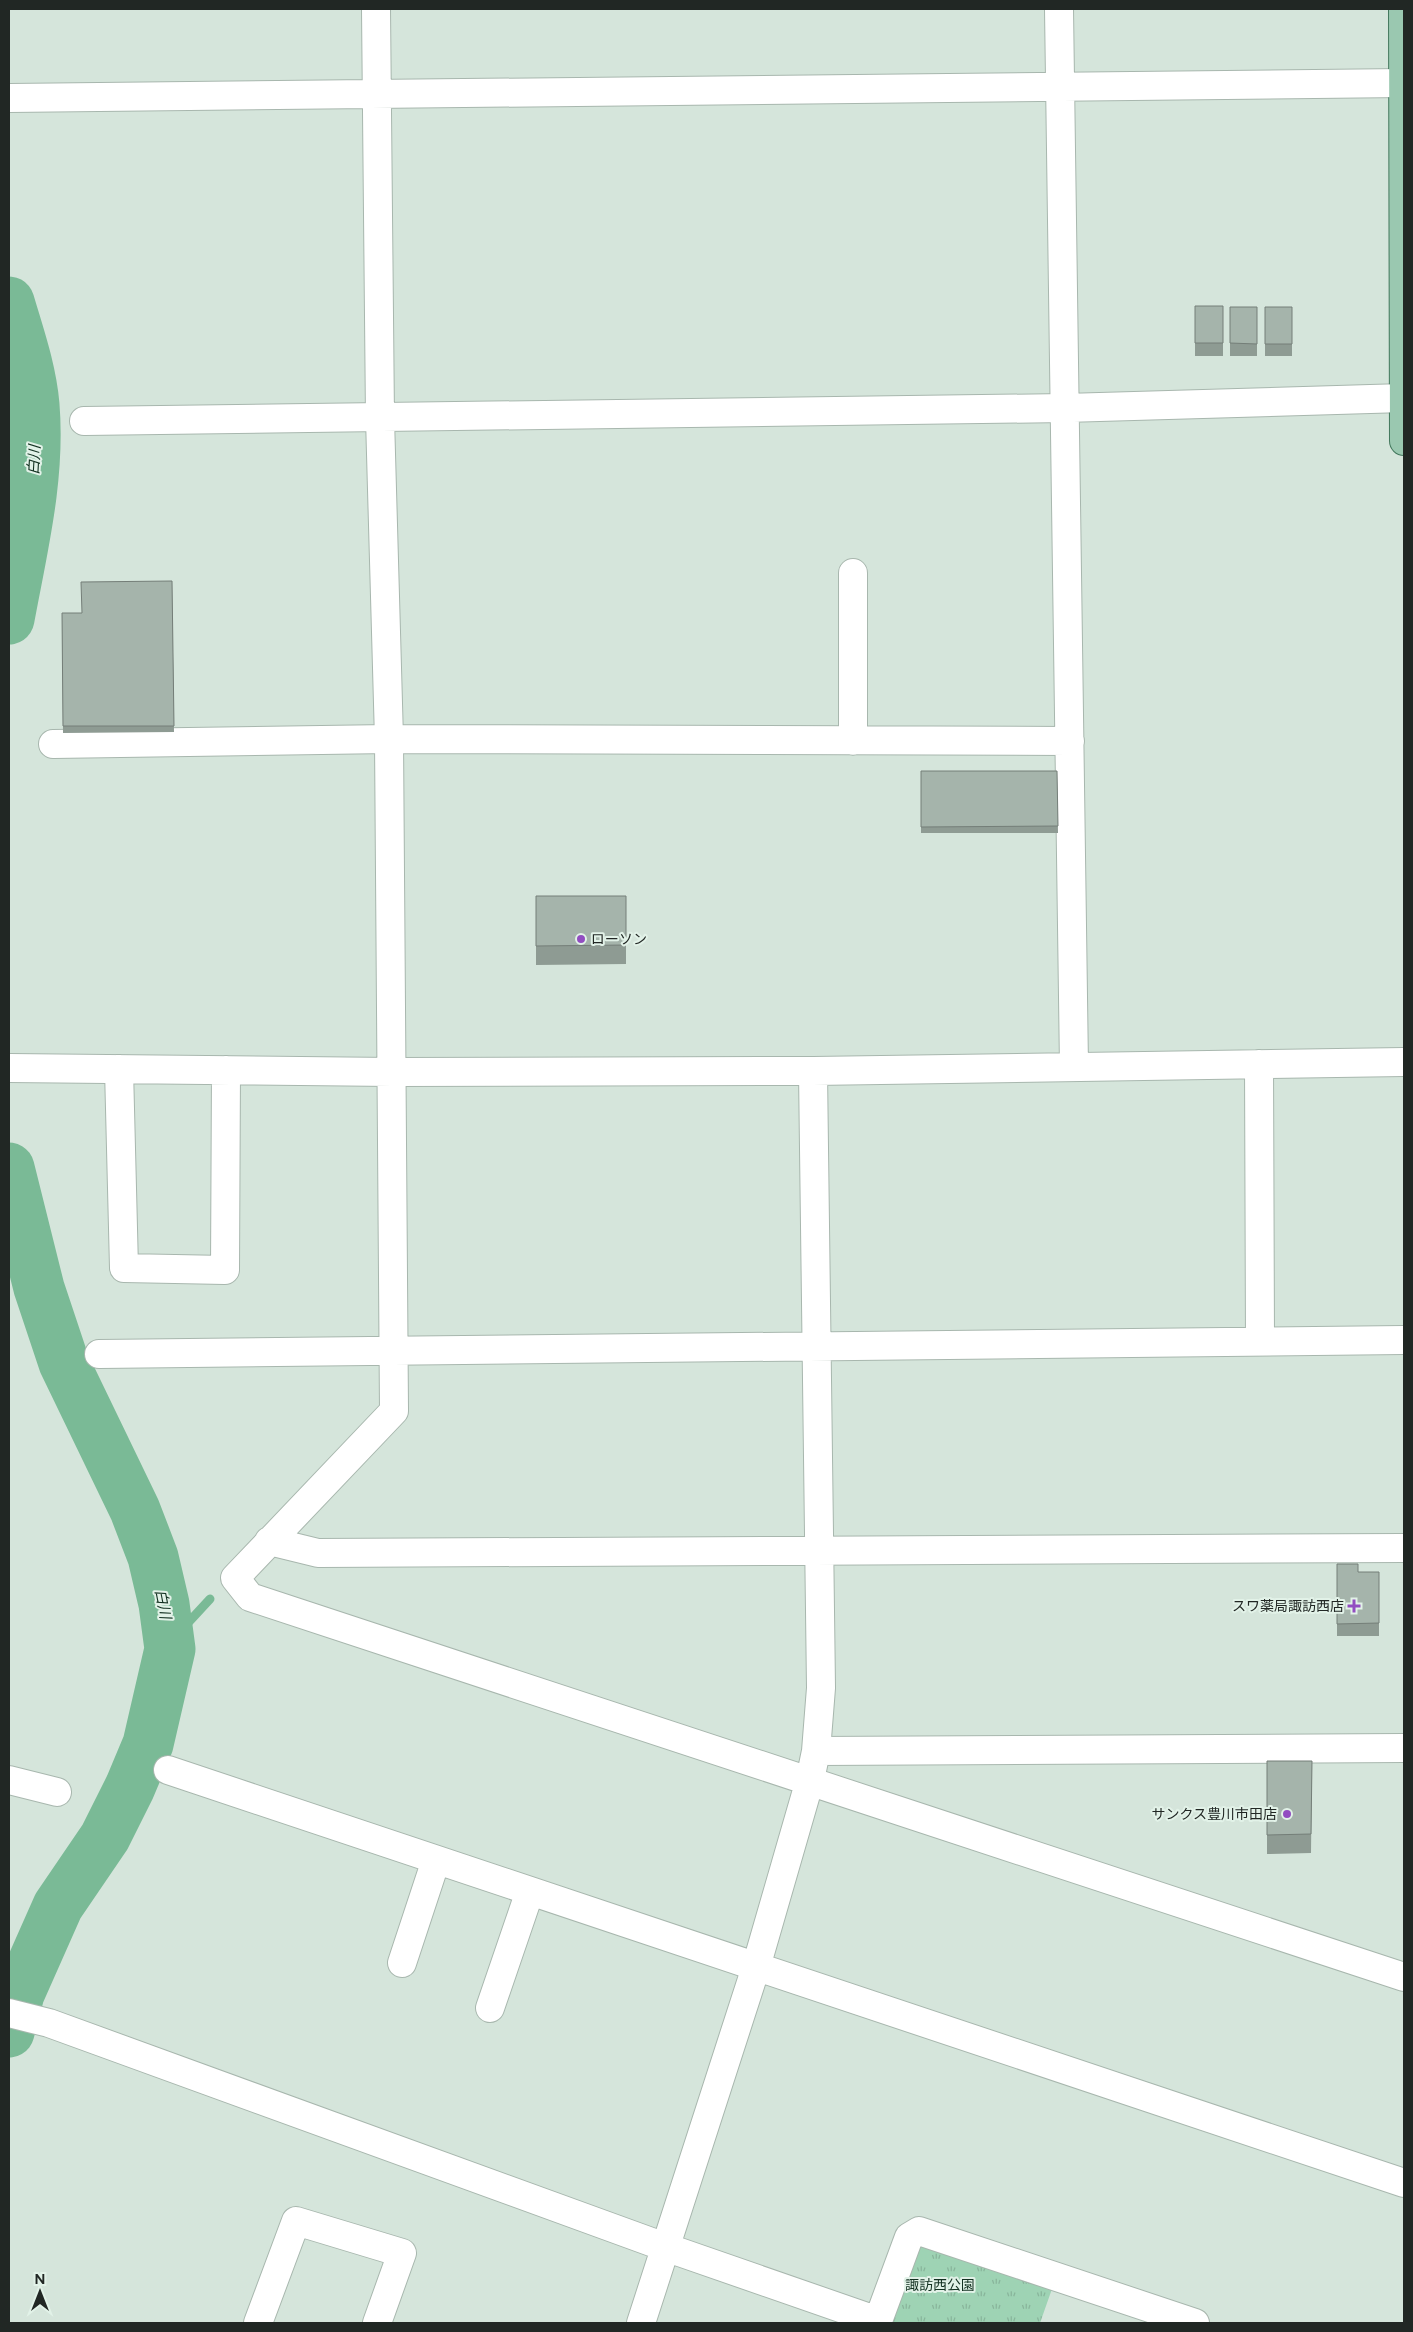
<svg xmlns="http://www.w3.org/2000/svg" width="1413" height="2332" font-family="Figtree,'Noto Sans JP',sans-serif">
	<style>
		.grass { fill: url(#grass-tufts) }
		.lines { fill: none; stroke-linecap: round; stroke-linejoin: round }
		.stream { stroke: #7aba96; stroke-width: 9 }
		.river { stroke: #7aba96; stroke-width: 51 }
		.minor-casing { stroke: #a8b7ae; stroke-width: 30 }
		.primary-casing { stroke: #43785d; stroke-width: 30 }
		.minor { stroke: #fff; stroke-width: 28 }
		.primary { stroke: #9ac8b0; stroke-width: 28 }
		.wall { fill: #8e9b93 }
		.building { fill: #a5b4ab; stroke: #747e78 }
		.poi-dot { fill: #924dc1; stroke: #e2f2e8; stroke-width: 2 }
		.labels { text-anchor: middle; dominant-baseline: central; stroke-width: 4; stroke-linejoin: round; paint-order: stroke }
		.poi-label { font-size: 14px; fill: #212724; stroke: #e2f2e8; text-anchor: end }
		.park-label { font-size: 14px; fill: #133121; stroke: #e2f2e8 }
		.water-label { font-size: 15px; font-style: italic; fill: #123020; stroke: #e2f2e8 }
	</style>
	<defs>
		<pattern id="grass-tufts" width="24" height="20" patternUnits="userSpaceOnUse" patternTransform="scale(1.25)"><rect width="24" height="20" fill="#9ed3b4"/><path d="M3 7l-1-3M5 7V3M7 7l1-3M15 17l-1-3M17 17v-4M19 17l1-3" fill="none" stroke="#88b59b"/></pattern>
	</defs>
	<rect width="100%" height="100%" fill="#d5e5db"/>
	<!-- grass -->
	<path class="grass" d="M928 2241 1053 2286 1040 2323H886L913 2246Z"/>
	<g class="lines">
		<!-- stream -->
		<path class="stream" d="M170 1649 186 1625 210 1599"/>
		<!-- river -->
		<path class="river" d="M9 302C19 336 31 370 34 405 40 478 22 548 9 619
			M9 1168 39 1288 64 1363 135 1510 153 1557 164 1604 170 1649 148 1744 130 1787 105 1837 58 1906 19 1994 9 2032"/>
		<defs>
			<path id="minor" d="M376 9 380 418 389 739 394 1411 235 1578 250 1597 1404 1977
				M1059 9 1074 1067
				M9 98 1404 83
				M84 421 1065 408 1404 398
				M853 573V741
				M53 744 389 739 1070 741
				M1259 1064 1260 1341
				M9 1068 392 1072 813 1071 1404 1062
				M119 1069 124 1268 225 1270 226 1070
				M99 1354 1404 1340
				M269 1541 318 1553 1404 1548
				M816 1751 1404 1748
				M168 1770 1404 2183
				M9 1780 57 1792
				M402 1963 436 1860
				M490 2008 530 1891
				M9 2013 49 2023 665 2247 878 2321 909 2237 919 2231 1195 2323
				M258 2323 296 2221 402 2253 377 2323
				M641 2323 756 1967 810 1780 816 1751 821 1688 813 1071"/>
			<path id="primary" d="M1403 9 1404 441"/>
		</defs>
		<!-- minor casing -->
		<use href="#minor" class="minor-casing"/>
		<!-- primary casing -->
		<use href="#primary" class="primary-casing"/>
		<!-- minor -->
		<use href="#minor" class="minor"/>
		<!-- primary -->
		<use href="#primary" class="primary"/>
	</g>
	<!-- wall -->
	<path class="wall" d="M1195 306H1223V356H1195Z
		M1230 307H1257V356H1230Z
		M1265 307H1292V356H1265Z
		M172 581 174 732 63 733 62 613H82Z
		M921 771H1057L1058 833H921Z
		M536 896H626V964L536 965Z
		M1337 1564 1358 1572H1379V1636H1337Z
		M1267 1761H1312L1311 1853 1267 1854Z"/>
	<!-- building -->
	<path class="building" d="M1195 306H1223V343H1195Z
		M1230 307H1257V344L1230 343Z
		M1265 307H1292V344H1265Z
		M172 581 174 726H63L62 613H82L81 582Z
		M921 771H1057L1058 826 921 827Z
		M536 896H626V945L536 946Z
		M1337 1564H1358V1572H1379V1623L1337 1624Z
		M1267 1761H1312L1311 1834 1267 1835Z"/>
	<!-- markers -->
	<g class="poi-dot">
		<circle cx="581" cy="939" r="5"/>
		<path d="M1351.5 1598.5h5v5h5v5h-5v5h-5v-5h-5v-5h5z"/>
		<circle cx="1287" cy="1814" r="5"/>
	</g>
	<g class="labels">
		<!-- poi labels -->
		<g class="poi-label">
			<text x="591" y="939" text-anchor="start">ローソン</text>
			<text x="1344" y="1606">スワ薬局諏訪西店</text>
			<text x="1277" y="1814">サンクス豊川市田店</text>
		</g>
		<!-- park labels -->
		<g class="park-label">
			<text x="940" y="2285">諏訪西公園</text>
		</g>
		<!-- water labels -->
		<g class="water-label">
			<text transform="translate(34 460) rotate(-87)">白川</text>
			<text transform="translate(163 1604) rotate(79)">白川</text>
		</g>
	</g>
	<!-- border -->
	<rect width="1413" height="2332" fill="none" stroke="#212724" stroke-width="20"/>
	<!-- north arrow -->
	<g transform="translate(40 2292)" stroke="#e2f2e8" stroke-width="4" paint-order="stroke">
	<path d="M0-4L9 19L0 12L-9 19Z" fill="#212724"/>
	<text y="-8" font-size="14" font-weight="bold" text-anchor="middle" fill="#212724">N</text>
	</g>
</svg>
